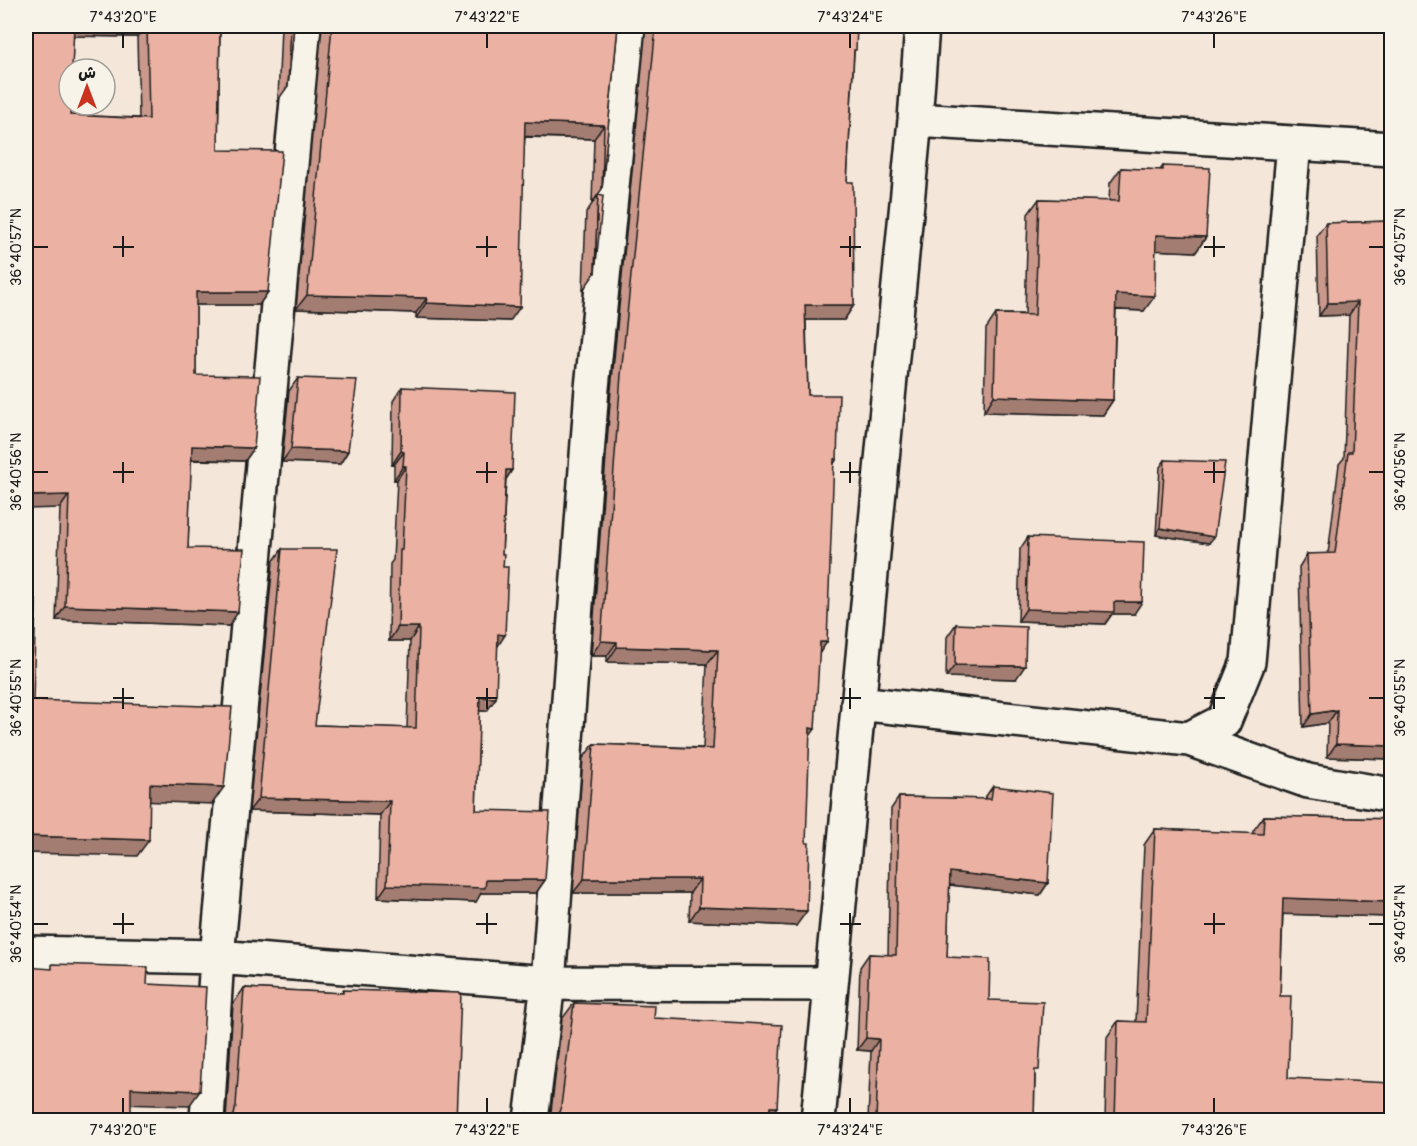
<svg xmlns="http://www.w3.org/2000/svg" width="1417" height="1146" font-family="Pangolin,'Playpen Sans Arabic',sans-serif">
	<style>
		.lines { fill: none; stroke-linecap: round; stroke-linejoin: round }
		.street-casing { stroke: #1c1c1c; stroke-width: 38 }
		.street { stroke: #f7f3e8; stroke-width: 33 }
		.wall { fill: #ca998c; stroke: #1c1c1c; stroke-width: 1.5; fill-rule: evenodd }
		.shaded-wall { fill: #a47d72; stroke: #1c1c1c; stroke-width: 1.5 }
		.building { fill: #ebb2a3; stroke: #1c1c1c; stroke-width: 1.5 }
		.ticks { fill: none; stroke: #1c1c1c; stroke-width: 2 }
		.neatline { fill: none; stroke: #1c1c1c; stroke-width: 2 }
		.ticks-label { font-size: 15px; text-anchor: middle; fill: #1c1c1c }
	</style>
	<rect width="100%" height="100%" fill="#f5e6da"/>
	<filter id="ink" filterUnits="userSpaceOnUse"><feTurbulence type="fractalNoise" baseFrequency=".0167" numOctaves="2"/><feDisplacementMap in="SourceGraphic" scale="12" xChannelSelector="R" yChannelSelector="G"/><feConvolveMatrix kernelMatrix="1 2 1 2 8 2 1 2 1" color-interpolation-filters="sRGB"/></filter>
	<g filter="url(#ink)">
		<g class="lines">
			<defs>
				<path id="street" d="M915 120 1392 149
					M858 703 1189 739 1224 721 1248 662 1294 143
					M1189 739 1308 781 1392 795
					M26 953 217 957 548 983 831 984
					M207 1120 217 957 304 26
					M531 1120 548 983 592 388 628 26
					M818 1120 915 120 922 26"/>
			</defs>
			<!-- street casing -->
			<use href="#street" class="street-casing"/>
			<!-- street -->
			<use href="#street" class="street"/>
		</g>
		<!-- wall -->
		<path class="wall" d="M26 26H220L218 150 268 292 259 305H196V375L254 448 245 461 191 460 188 548 229 626 56 620 60 508ZM73 36 137 37 139 118 70 115Z
			M281 26H294L288 86 278 100Z
			M322 26H618L602 189 592 203 594 139 525 137 510 321 416 318V313L296 309Z
			M646 26H857L854 53 847 182 854 305 844 320H806L808 395 837 459 833 465 819 654 809 737 796 926 689 921 690 893H573L583 758 594 744 703 748 707 664 607 662V656H591L611 390Z
			M1163 166 1206 237 1196 252 1156 250 1144 311 1116 310 1113 400 1103 415 984 412 986 329 996 314H1025L1028 214 1039 199 1109 201 1110 183 1121 168 1160 170Z
			M598 195 595 273 583 290 586 213Z
			M1392 221V774L1391 759 1327 757 1328 723 1303 727 1299 567 1307 554H1328L1339 464 1344 458 1349 315 1319 316 1317 235 1326 223Z
			M298 378 348 451 340 464 282 462 289 391Z
			M402 387 512 470 506 479 497 646 487 711H479L476 810 545 880 536 893H481L476 902 378 898 380 815 249 811 273 562 282 549 315 725 407 728 410 641H389L390 564 393 560 397 480H394V465H392L393 401Z
			M1165 460 1209 543 1156 535 1160 467Z
			M1028 537 1134 614H1112L1105 624 1018 621 1020 549Z
			M956 624 1016 679 946 677 947 637Z
			M993 786 1048 883 1040 895 949 885 947 957 989 1000 1035 1076 1034 1120H868L871 1051 857 1050 860 967 869 954 888 955 891 809 899 797 984 799Z
			M1264 816 1392 819V917L1283 914 1280 996 1288 1078 1392 1120H1105L1107 1037 1118 1021 1136 1022 1144 845 1155 829 1253 834V831Z
			M244 988 341 993 343 990 456 1120H226L233 1004Z
			M574 1003 654 1018 769 1118 550 1120 562 1019Z"/>
		<!-- shaded-wall -->
		<path class="shaded-wall" d="M72 26H146L137 37 64 36Z
			M525 122 604 125 594 139 515 136Z
			M1156 235 1206 237 1196 252 1146 250Z
			M196 292H268L259 305H187Z
			M1116 294 1155 296 1144 311 1105 309Z
			M307 295 427 298 416 313 296 309Z
			M1358 302 1349 315 1319 316 1328 303Z
			M426 303 520 307 510 321 416 318Z
			M805 305H854L844 320H795Z
			M994 396 1113 400 1103 415 984 412Z
			M192 446 254 448 245 461 182 459Z
			M291 449 348 451 340 464 282 462Z
			M401 451 404 452 394 465H392Z
			M403 466H406L397 480H394Z
			M506 470H512L503 484Z
			M69 495 60 508 26 509V496Z
			M1160 528 1214 537 1209 543 1156 535Z
			M1114 602H1142L1134 614H1112L1105 624 1018 621 1026 609Z
			M65 606 238 612 229 626 56 620Z
			M398 627H419L410 641H389Z
			M498 634 505 635 496 649Z
			M601 641 617 642 607 656H591Z
			M820 642H827L817 657Z
			M617 647 718 650 707 664 607 662Z
			M955 665 1025 666 1016 679 946 677Z
			M480 697 496 698 487 711H470Z
			M1337 710 1328 723 1303 727 1312 714Z
			M810 728 815 729 805 743Z
			M1336 744 1392 746V758L1391 759 1327 757Z
			M150 784 224 787 212 804 139 801Z
			M259 798 390 801 380 815 249 811Z
			M26 836 149 840 137 856 26 853Z
			M950 872 1048 883 1040 895 941 884Z
			M584 879H700L690 893H573Z
			M486 880H545L536 893H481L476 902 378 898 387 885Z
			M1283 898 1392 902V917L1272 914Z
			M699 907 807 911 796 926 689 921Z
			M866 1038 879 1039 871 1051 857 1050Z
			M131 1088 200 1091 189 1106 120 1104Z
			M770 1107H777L768 1120Z"/>
		<!-- building -->
		<path class="building" d="M26 26H74L72 69H69V105H71L70 115 149 119 147 26H220L218 150 282 151 268 292H196V375L260 376 254 448 192 446 188 548 244 549 238 612 65 606 69 495 26 496Z
			M291 26H294L288 86Z
			M332 26H618L602 189 604 125 525 122 520 307 426 303 427 298 307 295Z
			M656 26H857L856 50H854L847 182H853L854 305H805L808 395H839L837 459H834L827 642H820L815 729 810 728 806 843H809L807 911 699 907 700 879H584L594 744 713 749 718 650 617 647V642L601 641 621 375Z
			M1163 166 1210 168 1206 237 1156 235 1155 296 1116 294 1113 400 994 396 996 314 1035 315 1039 199 1119 201 1121 168 1163 170Z
			M598 195 603 196 595 273Z
			M1392 221V746L1336 744 1337 710 1312 714 1307 554 1335 553 1348 452H1352L1358 302 1328 303 1326 223Z
			M298 378 357 380 348 451 291 449Z
			M402 387 515 392 512 470H506L502 554H504L503 567H508L505 635 498 634 496 698 480 697 476 810 550 812 545 880H486L485 888 387 885 390 801 259 798 282 549H337L315 725 416 728 419 627H398L400 550H402L406 466H403L404 452 401 451Z
			M1165 460 1225 462 1214 537 1160 528Z
			M1028 537 1144 542 1142 602H1114V612L1026 609Z
			M26 599H36L33 700 232 707 224 787 150 784 149 840 26 836Z
			M956 624 1026 627 1025 666 955 665Z
			M993 786 1053 793 1048 883 950 872 947 957 990 959 989 1000 1043 1002 1039 1070H1035L1034 1120H876L879 1039 866 1038 869 954 896 955 899 797 991 799Z
			M1264 816 1392 819V902L1283 898 1280 996H1291L1288 1078 1392 1083V1120H1115L1118 1021 1146 1022 1155 829 1263 834Z
			M52 964 148 967 147 984 206 987 200 1091 131 1088V1120H26V967L52 969Z
			M244 988 343 993V990L461 993 456 1120H227L234 1115 236 1106Z
			M574 1003 655 1006 654 1018 782 1025 777 1107H770L769 1120H550L558 1115 561 1106Z
			M527 1114 532 1119 536 1120H527Z"/>
	</g>
	<!-- ticks -->
	<path class="ticks" d="M123 33V48M487 33V48M850 33V48M1214 33V48M123 236V257M487 236V257M850 236V257M1214 236V257M33 247H48M113 247H134M476 247H497M840 247H861M1204 247H1225M1369 247H1384M123 462V483M487 462V483M850 462V483M1214 462V483M33 472H48M113 472H134M476 472H497M840 472H861M1204 472H1225M1369 472H1384M123 688V709M487 688V709M850 688V709M1214 688V709M33 698H48M113 698H134M476 698H497M840 698H861M1204 698H1225M1369 698H1384M123 913V934M487 913V934M850 913V934M1214 913V934M33 924H48M113 924H134M476 924H497M840 924H861M1204 924H1225M1369 924H1384M123 1098V1113M487 1098V1113M850 1098V1113M1214 1098V1113"/>
	<!-- margin -->
	<rect width="1417" height="1146" fill="none" stroke="#f7f3e8" stroke-width="66"/>
	<!-- north arrow -->
	<g transform="translate(87 87)"><circle r="28" fill="#f7f3e8" stroke="#9f9d96" stroke-width="1.5"/>
	<path d="M0-4.5L10 22L0 15L-10 22Z" fill="#c8321e"/>
	<text y="-9" font-size="16" font-weight="bold" text-anchor="middle" fill="#1c1c1c">ش</text>
	</g>
	<rect x="33" y="33" width="1351" height="1080" class="neatline"/>
	<g class="ticks-label">
		<text x="123" y="22">7°43'20"E</text>
		<text x="487" y="22">7°43'22"E</text>
		<text x="850" y="22">7°43'24"E</text>
		<text x="1214" y="22">7°43'26"E</text>
		<text transform="translate(16 247) rotate(-90)" y="5">36°40'57"N</text>
		<text transform="translate(1400 247) rotate(-90)" y="5">36°40'57"N</text>
		<text transform="translate(16 472) rotate(-90)" y="5">36°40'56"N</text>
		<text transform="translate(1400 472) rotate(-90)" y="5">36°40'56"N</text>
		<text transform="translate(16 698) rotate(-90)" y="5">36°40'55"N</text>
		<text transform="translate(1400 698) rotate(-90)" y="5">36°40'55"N</text>
		<text transform="translate(16 924) rotate(-90)" y="5">36°40'54"N</text>
		<text transform="translate(1400 924) rotate(-90)" y="5">36°40'54"N</text>
		<text x="123" y="1135">7°43'20"E</text>
		<text x="487" y="1135">7°43'22"E</text>
		<text x="850" y="1135">7°43'24"E</text>
		<text x="1214" y="1135">7°43'26"E</text>
	</g>
</svg>
